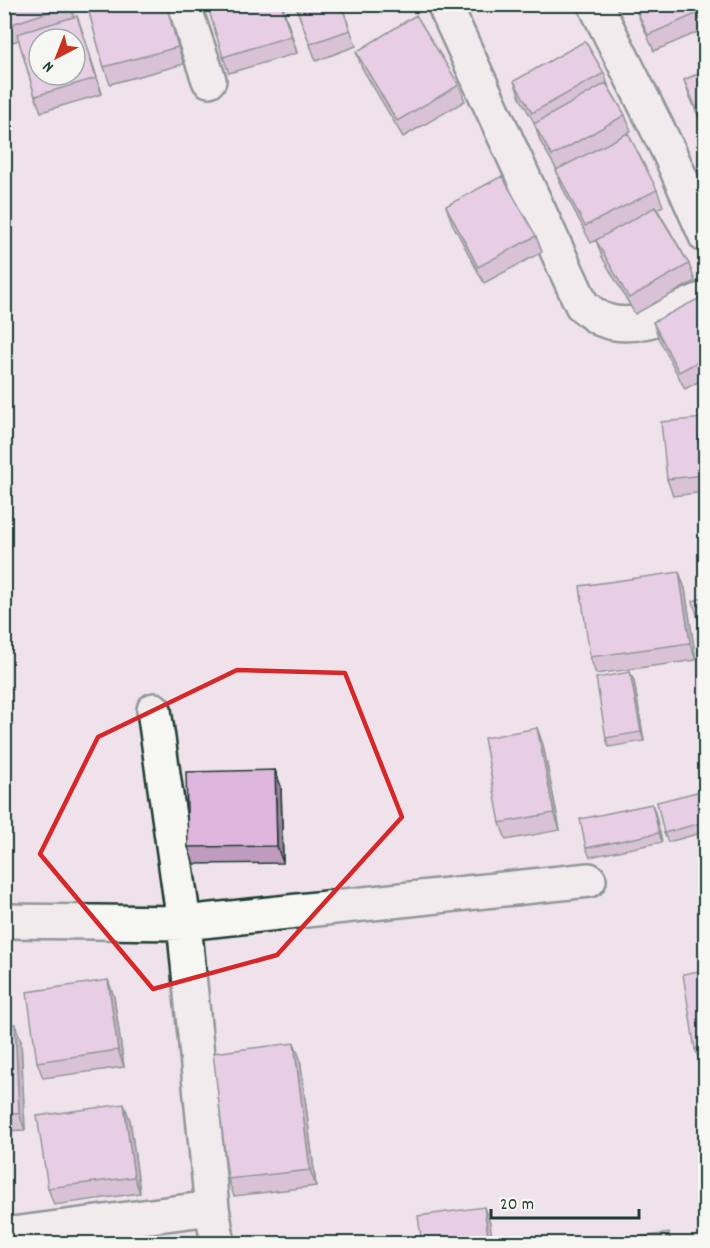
<svg xmlns="http://www.w3.org/2000/svg" width="710" height="1248" font-family="Dekko,sans-serif">
	<style>
		.lines { fill: none; stroke-linecap: round; stroke-linejoin: round }
		.street-casing { stroke: #1f3d34; stroke-width: 38 }
		.street { stroke: #f6f6f2; stroke-width: 33 }
		.wall { fill: #bf9cbd; stroke: #1f3d34; stroke-width: 1.5 }
		.shaded-wall { fill: #9b7f9a; stroke: #1f3d34; stroke-width: 1.5 }
		.building { fill: #deb5dc; stroke: #1f3d34; stroke-width: 1.5; fill-rule: evenodd }
		.marked { fill: none; stroke: #d62828; stroke-width: 4.5; stroke-linejoin: round }
	</style>
	<rect width="100%" height="100%" fill="#efe2eb"/>
	<filter id="ink" filterUnits="userSpaceOnUse"><feTurbulence type="fractalNoise" baseFrequency=".0167" numOctaves="2"/><feDisplacementMap in="SourceGraphic" scale="12" xChannelSelector="R" yChannelSelector="G"/><feConvolveMatrix kernelMatrix="1 2 1 2 8 2 1 2 1" color-interpolation-filters="sRGB"/></filter>
	<g filter="url(#ink)">
		<g class="lines">
			<defs>
				<path id="street" d="M183 4 209 80
					M444 4 582 305C587 309 594 316 601 319 636 334 674 311 706 298
					M595 4 669 152 706 236
					M154 710 184 923 212 1208 218 1244
					M4 921 184 923 589 880
					M4 1235 212 1208"/>
			</defs>
			<!-- street casing -->
			<use href="#street" class="street-casing"/>
			<!-- street -->
			<use href="#street" class="street"/>
		</g>
		<!-- wall -->
		<path class="wall" d="M4 4H70L74 17 83 33 102 94 41 112 35 96 19 40 12 42 4 20Z
			M87 4H167L184 64 110 84 104 67Z
			M282 4 297 53 229 73 223 57Z
			M295 4H341L356 46 316 61Z
			M633 4H705V29L654 51Z
			M356 52 459 85 465 101 403 137 362 68Z
			M705 71V132L690 97 684 80Z
			M604 73 609 88 625 115 631 131 619 138 657 190 663 206 657 209 689 264 695 281 635 314 602 257 596 240 591 243 562 187 556 170H557L540 141 535 124 520 98 514 81Z
			M446 206 536 236 542 252 484 283 452 223Z
			M705 309V378L685 389 659 339 653 322Z
			M705 418V492L673 496 667 479Z
			M679 572 685 589 696 660 596 674 590 657Z
			M634 681 644 741 609 747 606 738Z
			M537 728 543 745 560 830 506 840 500 823Z
			M275 770 281 787 283 863 194 864 188 847Z
			M705 790V832L668 842 664 833Z
			M652 804 655 813 662 842 590 857 586 848Z
			M705 970V1065H701L695 1049Z
			M108 980 114 997 124 1067 43 1078 37 1062Z
			M4 1025 21 1041 25 1130 4 1131Z
			M294 1043 300 1059 316 1186 234 1196 228 1179Z
			M130 1120 140 1193 54 1205 48 1188Z"/>
		<!-- shaded-wall -->
		<path class="shaded-wall" d="M166 4H167L184 64 178 47Z
			M281 4H282L297 53 291 36Z
			M77 16 83 33 102 94 96 78Z
			M679 572 685 589 696 660 690 643Z
			M630 672 634 681 644 741 641 732Z
			M537 728 543 745 560 830 554 813Z
			M275 770 281 787 283 863 277 846Z
			M652 804 655 813 662 842 659 833Z
			M108 980 114 997 124 1067 118 1050Z
			M15 1024 21 1041 25 1130 19 1113Z
			M294 1043 300 1059 316 1186 310 1170Z
			M124 1104 130 1120 140 1193 134 1177Z
			M484 1207 490 1223 493 1244H489Z"/>
		<!-- building -->
		<path class="building" d="M4 4H69L70 5 6 26 4 20Z
			M89 4H166L178 47 104 67 87 5Z
			M207 4H281L291 36 223 57Z
			M295 4H341L350 30 310 44Z
			M634 4H705V10L648 35Z
			M416 15 459 85 397 121 356 52Z
			M77 16 96 78 35 96 17 34ZM39 39H75V75H39Z
			M585 41 604 73 532 113 514 81Z
			M705 71V117L701 119 684 80Z
			M606 83 625 115 552 156 534 124Z
			M628 133 657 190 585 226 556 170Z
			M502 176 536 236 478 267 446 206Z
			M655 207 689 264 629 298 596 240Z
			M700 298 705 309V358L679 372 653 322Z
			M705 418V475L667 479 661 422Z
			M679 572 690 643 590 657 580 586Z
			M705 597V643L693 601Z
			M630 672 641 732 606 738 596 678Z
			M537 728 554 813 500 823 484 738Z
			M275 770 277 846 188 847 186 772Z
			M705 790V822L664 833 657 802Z
			M652 804 659 833 586 848 580 819Z
			M705 970V1047L695 1049 683 974Z
			M108 980 118 1050 37 1062 27 992Z
			M15 1024 19 1113 4 1114V1025Z
			M294 1043 310 1170 228 1179 213 1053Z
			M124 1104 134 1177 48 1188 37 1116Z
			M484 1207 489 1244H422L418 1216Z
			M669 1233 671 1244H586Z"/>
	</g>
	<!-- marked area -->
	<path d="M0 0H710V1248H0ZM237 670 345 673 402 817 277 955 153 989 40 854 98 737Z" fill="#efe2eb" fill-opacity=".55" fill-rule="evenodd"/>
	<path class="marked" d="M237 670 345 673 402 817 277 955 153 989 40 854 98 737Z"/>
	<!-- margin -->
	<rect width="710" height="1248" fill="none" stroke="#f6f6f2" stroke-width="24"/>
	<rect x="12" y="12" width="686" height="1224" fill="none" stroke="#1f3d34" stroke-width="2" filter="url(#ink)"/>
	<!-- north arrow -->
	<g transform="translate(57 57) rotate(222)"><circle r="28" fill="#f6f6f2" stroke="#a0aca6" stroke-width="1.5"/>
	<path d="M0-4.5L10 22L0 15L-10 22Z" fill="#c8321e"/>
	<text y="-9" font-size="16" font-weight="bold" text-anchor="middle" fill="#1f3d34">N</text>
	</g>
	<!-- scale -->
	<path d="M491 1209v9h148v-9" fill="none" stroke="#1f3d34" stroke-width="3"/>
	<text x="500" y="1209" font-size="18" fill="#1f3d34" stroke="#f6f6f2" stroke-width="4.5" paint-order="stroke">20 m</text>
</svg>
